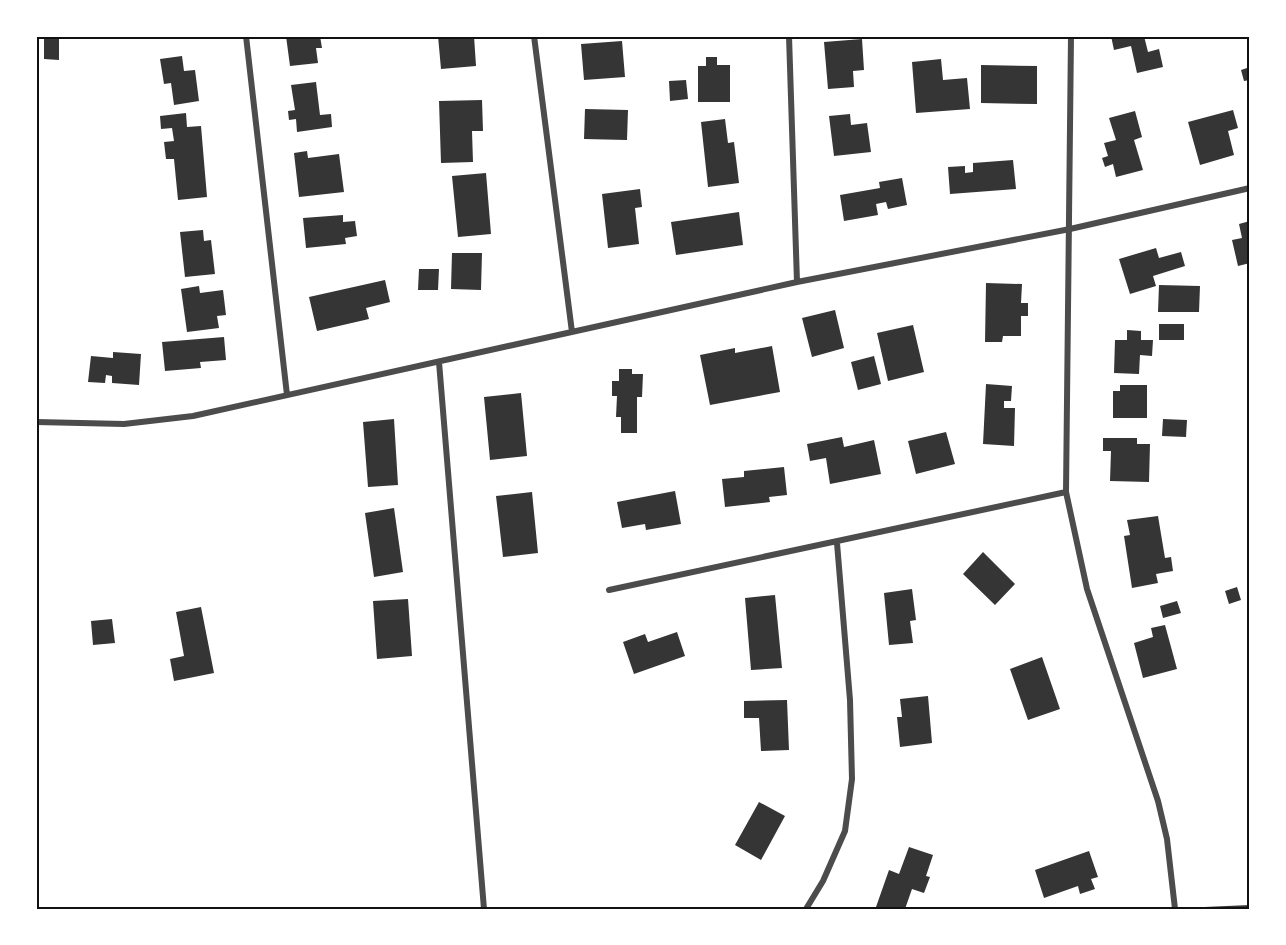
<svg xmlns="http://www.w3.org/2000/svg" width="1286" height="945" font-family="Helvetica,sans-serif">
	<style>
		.building { fill: #353535 }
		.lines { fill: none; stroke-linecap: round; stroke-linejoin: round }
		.minor { stroke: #4c4c4c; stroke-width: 6 }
		.neatline { fill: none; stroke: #111; stroke-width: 2 }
	</style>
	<rect width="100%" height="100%" fill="#fff"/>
	<!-- building -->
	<path class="building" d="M286 36H320L322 48H316L318 63 290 66Z
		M438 36H474L476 66 441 69Z
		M1111 36H1144L1148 52 1159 49 1163 67 1137 73 1131 46 1114 50Z
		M44 37 59 38V60L44 59Z
		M862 39 864 70 853 71 854 87 828 89 824 42Z
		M622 41 625 77 584 80 581 44Z
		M182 56 184 71 195 70 199 101 174 105 171 83 164 84 160 59Z
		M706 57H717V65H730V102H698V66H706Z
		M941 59 943 80 967 78 970 109 916 113 912 62Z
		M981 65 1037 66V104L981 103Z
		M1250 67V80L1244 81 1241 70Z
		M686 80 688 99 670 101 669 81Z
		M316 82 320 115 331 114 332 127 297 132 296 119 289 120 288 111 295 110 291 85Z
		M482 100 483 131H472L473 162 441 163 439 101Z
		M585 109 628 110 627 140 584 139Z
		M1233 110 1238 128 1228 131 1234 155 1200 165 1188 122Z
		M1135 111 1142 137 1134 140 1143 170 1116 177 1113 164 1105 167 1102 158 1108 156 1104 143 1116 140 1109 118Z
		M186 113 187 127 201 126 207 197 178 200 174 159H166L164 142 174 141 172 128 161 129 160 116Z
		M850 114 851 125 867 123 871 152 834 156 829 116Z
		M725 119 728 143 734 142 739 183 708 187 701 122Z
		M307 151 308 158 339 154 344 192 299 197 294 153Z
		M1013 160 1016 189 950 194 948 167 965 166V173L973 172V163Z
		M486 173 491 234 458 237 452 176Z
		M902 178 907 205 888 209 886 202 876 204 878 215 844 221 840 195 880 188 879 182Z
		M640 189 642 207 635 208 639 244 608 248 602 194Z
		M739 212 743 245 676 255 671 222Z
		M343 215V222L355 221 357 236 345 238 346 244 306 248 303 218Z
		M1250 221V263L1238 266 1232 240 1242 238 1239 224Z
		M203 230 204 241 211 240 215 274 185 277 180 232Z
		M1156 248 1159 258 1181 252 1185 266 1153 276 1156 286 1130 294 1119 259Z
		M452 253H482L481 290 451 289Z
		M419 269H439L438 290H418Z
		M385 280 390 302 366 308 369 319 317 331 309 297Z
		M986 283 1022 284 1021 303H1028V316H1021V336H1003L1002 342H985Z
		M1159 285 1200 286 1199 312H1158Z
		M199 286 200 293 223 290 226 315 217 316 219 328 187 332 181 289Z
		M835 310 844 348 812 357 802 318Z
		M1159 324H1184V340H1159Z
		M913 325 924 372 888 381 877 333Z
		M1127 330 1141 331V340H1153L1152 356 1140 355 1139 374 1114 373 1115 340H1127Z
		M224 337 226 360 200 362 201 368 165 371 162 342Z
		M772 346 780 392 710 405 700 355 735 348V353Z
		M113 352 141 354 139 385 112 383V376L106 375 105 383 88 382 91 356 113 358Z
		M874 356 881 384 858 390 851 362Z
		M619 369H632V374H643L642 397H637V433H621V417H616L617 396H612V381H619Z
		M986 384 1012 386 1011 401H1004V408H1015L1014 446 983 444Z
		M1120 385H1147V418H1113V391H1120Z
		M521 393 527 456 490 460 484 397Z
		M394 419 398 485 368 487 363 422Z
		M1163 419 1187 420 1186 437 1162 436Z
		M946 432 955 464 916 474 908 441Z
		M842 437 844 447 874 440 881 474 830 484 826 458 810 461 807 444Z
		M1103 438H1137V444H1150L1149 482 1110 481 1111 451H1103Z
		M784 467 787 495 769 497 770 502 725 507 722 479 744 477V471Z
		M675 491 681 524 646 530 645 524 622 528 617 502Z
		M532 492 538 553 503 557 496 496Z
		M394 508 403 572 374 577 365 513Z
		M1158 516 1165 558 1171 557 1173 571 1156 574 1158 583 1132 588 1124 536 1130 535 1127 520Z
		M983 552 1015 584 995 605 963 574Z
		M1237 587 1241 600 1229 604 1225 591Z
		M912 589 916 620 910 621 913 643 889 645 884 593Z
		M775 595 782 668 751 670 745 598Z
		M408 599 412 656 377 659 373 601Z
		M1177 601 1181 613 1163 618 1160 606Z
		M201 607 214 673 174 681 170 659 184 656 176 612Z
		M112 619 115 643 93 645 91 621Z
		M1165 625 1177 669 1143 678 1134 643 1153 637 1151 628Z
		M677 632 685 656 634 674 623 642 645 634 648 642Z
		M1042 657 1060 709 1028 720 1010 669Z
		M928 696 932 743 900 747 897 717H902L900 699Z
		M787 700 789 750 761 751 759 718H744V701Z
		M759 802 785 816 761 860 735 845Z
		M909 847 933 855 926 876 930 877 924 893 912 889 905 909 876 907 889 870 899 874Z
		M1089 851 1098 877 1091 879 1095 889 1080 894 1078 886 1044 898 1035 870Z
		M1250 905V909H1204V907Z"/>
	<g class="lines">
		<!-- minor -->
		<path class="minor" d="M246 36 287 395
			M534 36 572 332
			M789 36 797 282
			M1071 36 1066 492 1087 589 1158 801 1167 839 1175 909
			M439 362 484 909
			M36 422 124 424 193 416 797 282 1070 229 1250 188
			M609 590 1066 492
			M806 909 823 881 845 831 852 779 850 700 837 543"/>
	</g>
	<!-- border -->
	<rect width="1286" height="945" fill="none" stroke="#ffffff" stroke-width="75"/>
	<rect x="38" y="38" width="1210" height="870" class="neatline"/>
</svg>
